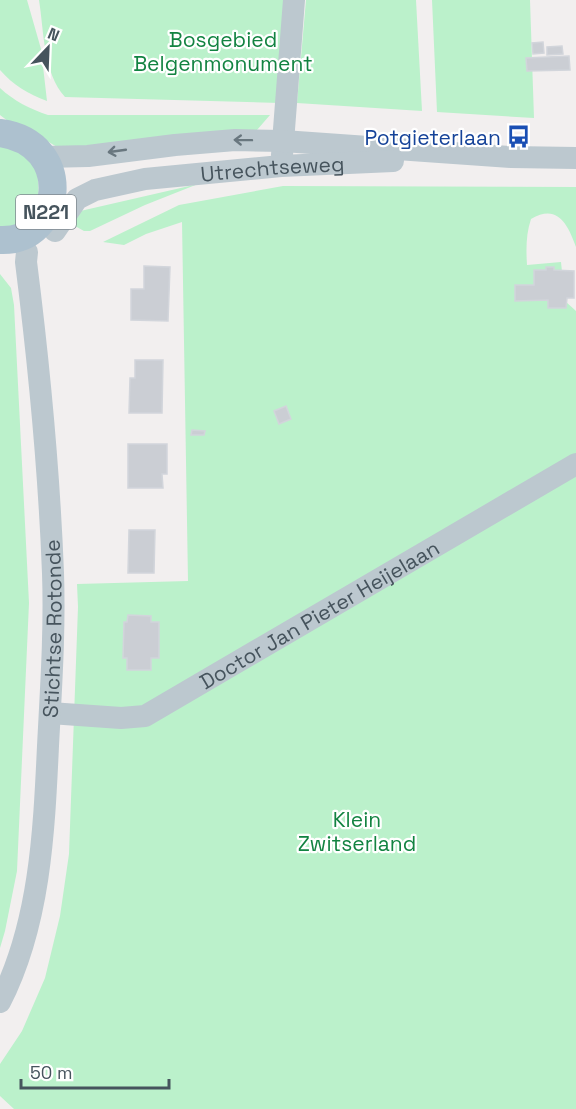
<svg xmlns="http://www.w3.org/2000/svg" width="576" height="1109" font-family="'Space Grotesk',sans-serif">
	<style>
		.green { fill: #bbf1cb }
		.building { fill: #cbced4; stroke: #d2d5db; stroke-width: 1.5 }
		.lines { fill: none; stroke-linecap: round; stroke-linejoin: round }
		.minor { stroke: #bcc8cf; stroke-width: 22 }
		.major { stroke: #adc1cf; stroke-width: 28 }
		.oneway { stroke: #69777f }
		.labels { text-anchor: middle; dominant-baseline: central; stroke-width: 4.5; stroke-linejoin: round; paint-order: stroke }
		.shield { fill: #fff; stroke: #7e878e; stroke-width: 1.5 }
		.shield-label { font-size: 20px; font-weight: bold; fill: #46545d }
		.park-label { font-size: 21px; fill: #128341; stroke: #fff }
		.transit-label { font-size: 21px; fill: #164399; stroke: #fff; text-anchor: end }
		.street-label { font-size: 21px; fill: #46545d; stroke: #fff }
	</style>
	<rect width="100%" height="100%" fill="#f2efef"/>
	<!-- green -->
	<path class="green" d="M0 0H27L41 49 47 101C28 94 13 85 0 70Z
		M39 0H289L280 103 65 97C43 73 44 31 39 0Z
		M306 0H416L422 111 297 103Z
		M432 0H530L534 118 437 112Z
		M0 88C14 101 30 109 48 115H270L257 130 67 153 37 135 17 128 0 115Z
		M0 144 18 150 36 165C41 201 42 209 9 229L0 227Z
		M198 184 145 205 90 231H84L75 226 73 218 76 212Z
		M283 186 576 187V247C568 225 558 203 531 219 526 234 526 249 527 265L561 262 565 301 576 311V1109H14L0 1096V1064L22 1031 45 978 60 916 69 854 78 607 77 584 188 581 182 222 146 234 124 245 103 242 179 205Z
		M0 274 11 288 14 305 29 603 17 871 5 931 0 948Z"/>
	<!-- building -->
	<path class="building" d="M543 42 544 53 533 54 532 43Z
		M562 46 563 54 547 55V47Z
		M569 56 570 70 527 71 526 58Z
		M144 266 170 267 168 321 131 320V289H144Z
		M546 267H554V270L574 271V298H567L566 308H548V300L515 301V285H534V270H546Z
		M135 360H163L162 413H129L130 378H135Z
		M286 406 291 419 279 424 274 411Z
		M192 430 205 431 204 435H191Z
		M128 444H167V474H162L163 488H128Z
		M129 530H155L154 573H128Z
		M128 615 151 616V622H159V658H151V670H127V658H123L124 622H127Z"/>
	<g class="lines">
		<!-- minor -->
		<g class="minor">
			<path d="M282 155 294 0"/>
			<path d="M44 157 88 156 175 145 235 140 283 141 511 157 576 158"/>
			<path id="s1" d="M55 231 77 199 95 190 145 179 281 166 393 161"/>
			<path id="s2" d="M50 713 121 718 145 716 576 464"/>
			<path id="s3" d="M0 1002C40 924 44 832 48 746 51 688 55 631 53 573 49 469 39 365 26 262L27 252"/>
		</g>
		<!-- major -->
		<path class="major" d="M0 133C76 143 64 243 0 240"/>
	</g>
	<!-- one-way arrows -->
	<defs><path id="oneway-shaft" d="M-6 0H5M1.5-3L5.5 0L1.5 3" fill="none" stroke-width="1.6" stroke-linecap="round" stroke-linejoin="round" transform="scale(1.5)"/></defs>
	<g class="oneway">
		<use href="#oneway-shaft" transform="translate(243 140) rotate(-179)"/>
		<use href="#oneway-shaft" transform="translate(117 151) rotate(172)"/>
	</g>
	<!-- icons -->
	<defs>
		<symbol id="bus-bare" viewBox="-9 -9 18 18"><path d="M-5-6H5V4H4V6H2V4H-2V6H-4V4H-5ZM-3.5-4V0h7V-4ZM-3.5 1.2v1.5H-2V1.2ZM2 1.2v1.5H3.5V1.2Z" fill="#1a4fb4" stroke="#fff" stroke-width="2.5" paint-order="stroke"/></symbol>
	</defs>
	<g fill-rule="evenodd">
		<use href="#bus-bare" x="502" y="120" width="33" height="33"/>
	</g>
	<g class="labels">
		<!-- shield labels -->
		<rect class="shield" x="16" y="195" width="60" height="34" rx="4.5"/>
		<g class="shield-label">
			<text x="46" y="212">N221</text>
		</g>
		<!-- park labels -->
		<g class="park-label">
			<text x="223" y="39">Bosgebied<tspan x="223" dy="24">Belgenmonument</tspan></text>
			<text x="357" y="819">Klein<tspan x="357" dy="24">Zwitserland</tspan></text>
		</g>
		<!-- transit labels -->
		<g class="transit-label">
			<text x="501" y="137">Potgieterlaan</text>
		</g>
		<!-- street labels -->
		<g class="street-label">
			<text stroke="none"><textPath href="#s1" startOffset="238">Utrechtseweg</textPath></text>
			<text stroke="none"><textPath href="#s2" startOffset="297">Doctor Jan Pieter Heijelaan</textPath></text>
			<text stroke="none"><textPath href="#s3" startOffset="380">Stichtse Rotonde</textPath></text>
		</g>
	</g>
	<!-- north arrow -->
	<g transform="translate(48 48) rotate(23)" stroke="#ffffff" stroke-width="4.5" paint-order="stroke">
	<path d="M0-4.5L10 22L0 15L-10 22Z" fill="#46545d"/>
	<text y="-9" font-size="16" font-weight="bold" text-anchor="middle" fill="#46545d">N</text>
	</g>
	<!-- scale -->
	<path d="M21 1079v9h148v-9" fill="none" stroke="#46545d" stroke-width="3"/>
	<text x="30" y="1079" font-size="18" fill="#46545d" stroke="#ffffff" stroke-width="4.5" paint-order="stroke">50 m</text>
</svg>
